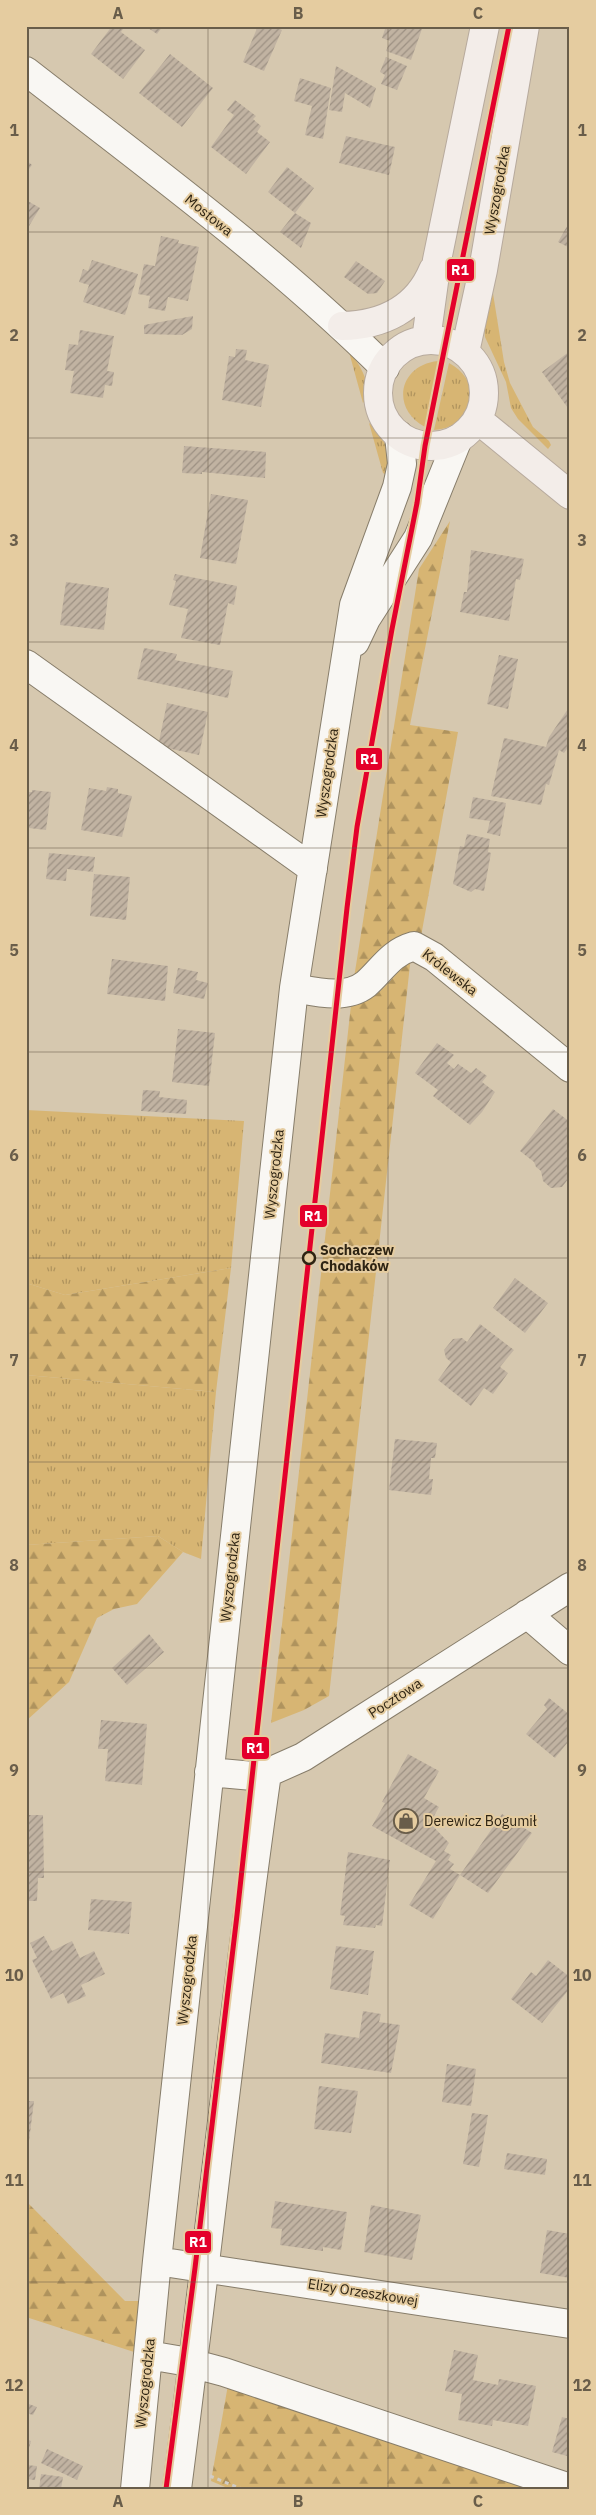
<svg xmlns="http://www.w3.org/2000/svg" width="596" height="2515" font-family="'IBM Plex Sans',sans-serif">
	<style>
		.grass { fill: url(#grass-tufts) }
		.forest { fill: url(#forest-firs) }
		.building { fill: url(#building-hatch) }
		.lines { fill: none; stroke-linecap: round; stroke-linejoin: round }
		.minor-casing { stroke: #877d6a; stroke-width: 30 }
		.major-casing { stroke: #b7aa9d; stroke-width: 30 }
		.path { stroke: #d2cdc6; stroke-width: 3; stroke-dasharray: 4 4; stroke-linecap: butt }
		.minor { stroke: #f9f7f3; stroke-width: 28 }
		.major { stroke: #f3ede9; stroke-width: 28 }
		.rail-1-casing { stroke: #e5cca0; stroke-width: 9 }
		.rail-1 { stroke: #e4002b; stroke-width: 5 }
		.grid { fill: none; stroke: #695d4a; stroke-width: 1; stroke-opacity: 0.55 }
		.stop-dot { fill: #e5cca0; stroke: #2e2413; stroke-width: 2.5 }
		.labels { text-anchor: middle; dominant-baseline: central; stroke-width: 4; stroke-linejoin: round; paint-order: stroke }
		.street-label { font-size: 14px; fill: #2e2413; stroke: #e5cca0 }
		.stop-label { font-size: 14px; font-weight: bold; fill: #2e2413; stroke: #e5cca0; text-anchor: start }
		.poi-label { font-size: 14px; fill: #2e2413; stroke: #e5cca0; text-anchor: start }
		.line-badge { stroke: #e5cca0; stroke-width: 2 }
		.badge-label { font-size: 14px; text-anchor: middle; font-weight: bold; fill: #fff }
		.neatline { fill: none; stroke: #695d4a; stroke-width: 2 }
		.grid-label { font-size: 16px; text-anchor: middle; font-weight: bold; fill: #695d4a }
	</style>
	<defs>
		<pattern id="grass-tufts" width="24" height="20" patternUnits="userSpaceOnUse" patternTransform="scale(1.25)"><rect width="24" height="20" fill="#d7b573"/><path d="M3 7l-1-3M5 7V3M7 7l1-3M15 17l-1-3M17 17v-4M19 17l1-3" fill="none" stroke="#af935d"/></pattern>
		<pattern id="forest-firs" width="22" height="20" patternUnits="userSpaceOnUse" patternTransform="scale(1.25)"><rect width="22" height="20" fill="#d7b573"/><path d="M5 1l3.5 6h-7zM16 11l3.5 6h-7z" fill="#af935d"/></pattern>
		<pattern id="building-hatch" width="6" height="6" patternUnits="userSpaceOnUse" patternTransform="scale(1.25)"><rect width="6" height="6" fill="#c1b3a2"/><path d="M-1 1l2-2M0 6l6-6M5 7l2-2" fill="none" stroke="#9d9183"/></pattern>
	</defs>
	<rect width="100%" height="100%" fill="#d6c8af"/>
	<!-- grass -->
	<path class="grass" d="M491 281 504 362 510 383 533 427 549 441 551 445 548 449 518 419 511 408 506 382 485 337 484 325Z
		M349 352C361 366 367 377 369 396L363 403Z
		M438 361 425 427C390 408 399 365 438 361Z
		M449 363C485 382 475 427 434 430Z
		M369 423C387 436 389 457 391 478L383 473Z
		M26 1110 244 1121 231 1268 65 1295 26 1283Z
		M26 1375 216 1392 201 1559 183 1552 158 1536 26 1545Z"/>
	<!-- forest -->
	<path class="forest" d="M450 521 410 725 458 732 420 942 353 984 419 569Z
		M411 956 329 1696 304 1710 271 1723 351 1005C377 1004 395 974 411 956Z
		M231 1268 216 1392 26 1375V1283L65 1295Z
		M158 1536 183 1552 137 1604 114 1609 97 1618 69 1682 26 1721V1545Z
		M26 2201 125 2301H139L134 2352 26 2317Z
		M229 2379 554 2489H230L211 2481Z"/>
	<!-- building -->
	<path class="building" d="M112 26H125L121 32 145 50 123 79 91 54Z
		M145 26H163L157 34Z
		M258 26H274L282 30 264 71 243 62Z
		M386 26H423L411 60 386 51 390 41 382 38Z
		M170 54 213 88 182 127 139 93Z
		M386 57 407 66 397 90 381 84 385 75 380 72Z
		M336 66 376 88 370 108 345 93 342 112 329 110Z
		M300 78 331 88 323 139 305 135 312 106 294 101Z
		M235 100 256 116 253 119 261 126 257 132 270 142 246 174 211 147 234 115 227 110Z
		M346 136 395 147 389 175 339 163Z
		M26 160 32 165 26 173Z
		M287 167 314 188 295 213 268 192Z
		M26 200 40 208 26 231Z
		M295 213 311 223 301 248 280 232Z
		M570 221V248L558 242Z
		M161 236 179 240 178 243 199 247 188 301 168 297 165 311 148 308 150 296 138 294 144 264 155 266Z
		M92 260 138 274 125 315 83 302 89 285 79 282 83 269 88 271Z
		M356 261 385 281 377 293 368 294 344 277Z
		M193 316 192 329 182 335 144 334V325Z
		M80 330 114 336 107 371 114 372 112 386 105 385 103 398 70 393 74 371 65 370 69 344 78 345Z
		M236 349 247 350 245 360 269 365 261 407 222 400 229 356 235 357Z
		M570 351V411L542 372Z
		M184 446 266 452 265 478 202 472V474L182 473Z
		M211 494 248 500 236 564 200 558Z
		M471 550 524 559 520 580 516 579 509 621 460 612 464 592H467Z
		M175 574 237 586 234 605 228 603 220 645 181 638 188 609 169 605 176 581 173 580Z
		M66 582 109 588 104 630 60 625Z
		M144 648 177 654 175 660 233 671 228 698 137 679Z
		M499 655 518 659 508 709 487 704Z
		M167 703 208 712 199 755 158 746Z
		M570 706V745L564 753 559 750 549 785 546 784 541 805 491 796 504 738 546 747 549 737Z
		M107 787 118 789V793L132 796 122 837 81 830 89 788 106 791Z
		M32 790 51 792 46 830 29 828 26 846V792H32Z
		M473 797 506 803 500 836 487 833 490 821 469 818Z
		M467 834 490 839 488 852 491 853 484 891 475 889 471 892 453 884 460 846 464 847Z
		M49 853 95 857 93 872 67 869 66 881 46 879Z
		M94 874 130 877 126 920 90 916Z
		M112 959 168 966 165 1001 107 994Z
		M178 968 198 972 196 980 208 983 204 999 173 993Z
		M178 1029 215 1033 209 1086 172 1082Z
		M437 1043 454 1055 447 1063 454 1069 458 1064 471 1073 476 1068 487 1076 482 1082 495 1092 482 1112 470 1125 433 1096 438 1090 415 1073Z
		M143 1090 160 1091 159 1097 187 1100 186 1114 141 1111Z
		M553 1109 570 1122V1165L568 1168 569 1178 562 1187 551 1188 543 1181 541 1171 536 1167 534 1162 520 1151Z
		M515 1278 548 1303 525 1333 493 1308Z
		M480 1324 514 1350 500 1367 508 1373 493 1394 484 1388 471 1406 438 1380 451 1362 446 1358 444 1350 453 1339 462 1338 467 1342Z
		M395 1439 437 1443 435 1458H431L429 1479H433L431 1495 389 1490Z
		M149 1634 164 1652 127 1685 112 1668Z
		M549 1698 570 1715V1743L568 1742 555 1758 526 1734 547 1709 544 1705Z
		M101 1720 147 1724 142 1785 105 1781 108 1749H98Z
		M408 1754 439 1771 424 1798 439 1807 430 1823 449 1843 444 1851 451 1855 448 1860 454 1864 450 1869 460 1875 433 1919 409 1905 436 1861 372 1826 385 1803 382 1802Z
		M502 1814 532 1833 488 1893 460 1875Z
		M26 1815H43L44 1878H38L37 1901H26Z
		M348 1852 390 1860 382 1926 376 1925 375 1928 343 1925 345 1916 340 1915Z
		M91 1899 132 1902 129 1934 88 1930Z
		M44 1936 52 1951 72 1941 80 1958 94 1951 105 1974 81 1985 86 1996 68 2004 63 1993 51 1999 32 1960 37 1958 30 1943Z
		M336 1946 374 1951 368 1995 330 1989Z
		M548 1960 570 1977V1988L542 2023 511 1999 531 1972 536 1976Z
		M363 2011 381 2014 379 2022 400 2025 391 2073 321 2063 325 2033 359 2038Z
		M447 2064 476 2069 471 2106 442 2102Z
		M319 2086 358 2091 351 2133 314 2129Z
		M26 2101H34L29 2141H26Z
		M472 2113 488 2115 479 2167 463 2164Z
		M507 2153 547 2159 545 2175 504 2169Z
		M275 2201 347 2212 341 2250 323 2247V2251L280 2245 282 2229 271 2228Z
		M371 2205 421 2215 412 2260 364 2252Z
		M547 2230 570 2234V2278L540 2273Z
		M454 2350 478 2355 473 2380 498 2385 499 2379 536 2386 528 2426 493 2420 492 2426 458 2420 462 2394 445 2391Z
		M26 2403 37 2407 33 2415 26 2413Z
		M562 2417 570 2419V2447L567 2456 552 2452Z
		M26 2439 31 2441 27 2455H26Z
		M47 2449 83 2466 77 2480 41 2463Z
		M26 2465 37 2466 35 2480 26 2479Z
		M41 2474 63 2477 61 2489H39Z"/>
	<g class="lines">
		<defs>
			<path id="minor" d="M26 71C148 166 275 259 385 368
				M355 642 366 619 418 538 458 439
				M26 664 313 869
				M294 988C316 992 346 1000 366 984 383 969 390 953 414 946L434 957 570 1068
				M527 1614 570 1651
				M209 1772 253 1776 267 1773 303 1757 570 1587
				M157 2261 570 2324
				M148 2355 183 2361 224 2372 570 2488
				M135 2489 157 2261 294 988 354 605 397 487 402 464 399 435
				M177 2489C208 2250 233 2011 267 1773"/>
			<path id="major" d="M342 326C382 325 417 309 433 270
				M426 340 437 260 485 26
				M378 393a53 53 0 1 1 106 0a53 53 0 1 1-106 0Z
				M465 352 483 270 525 26
				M477 419 570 495"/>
		</defs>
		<!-- minor casing -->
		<use href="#minor" class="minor-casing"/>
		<!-- major casing -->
		<use href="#major" class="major-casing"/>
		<!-- path -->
		<path class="path" d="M210 2476 242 2489"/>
		<!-- minor -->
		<use href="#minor" class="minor"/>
		<!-- major -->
		<use href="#major" class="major"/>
		<defs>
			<path id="rail-1" d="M166 2489 195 2268 237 1915 347 908 357 827 392 629 417 503 425 446 509 26"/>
		</defs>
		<!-- rail-1 casing -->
		<use href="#rail-1" class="rail-1-casing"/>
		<!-- rail-1 -->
		<use href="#rail-1" class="rail-1"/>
	</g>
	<!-- grid -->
	<path class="grid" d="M208 26V2489M388 26V2489M26 232H570M26 438H570M26 642H570M26 848H570M26 1052H570M26 1258H570M26 1462H570M26 1668H570M26 1872H570M26 2078H570M26 2282H570"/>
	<!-- icons -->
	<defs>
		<symbol id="shop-ring" viewBox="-11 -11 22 22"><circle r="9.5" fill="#e5cca0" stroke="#695d4a" stroke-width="1.5"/><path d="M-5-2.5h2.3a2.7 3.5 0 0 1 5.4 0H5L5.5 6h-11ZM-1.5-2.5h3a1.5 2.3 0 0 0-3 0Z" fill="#695d4a"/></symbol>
	</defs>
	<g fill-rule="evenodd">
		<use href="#shop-ring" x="392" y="1807" width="28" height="28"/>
	</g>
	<!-- markers -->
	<circle class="stop-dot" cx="309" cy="1258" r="6"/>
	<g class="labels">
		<!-- street labels -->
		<g class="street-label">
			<text transform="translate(497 190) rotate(-80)">Wyszogrodzka</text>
			<text transform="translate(209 215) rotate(39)">Mostowa</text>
			<text transform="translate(327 773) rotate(-82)">Wyszogrodzka</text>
			<text transform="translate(450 972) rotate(38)">Królewska</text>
			<text transform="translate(274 1174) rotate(-84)">Wyszogrodzka</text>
			<text transform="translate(230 1577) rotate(-84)">Wyszogrodzka</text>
			<text transform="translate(395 1698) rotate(-33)">Pocztowa</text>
			<text transform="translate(187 1980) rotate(-84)">Wyszogrodzka</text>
			<text transform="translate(363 2292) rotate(9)">Elizy Orzeszkowej</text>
			<text transform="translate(145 2383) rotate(-84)">Wyszogrodzka</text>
		</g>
		<!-- stop labels -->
		<g class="stop-label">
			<text x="320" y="1250">Sochaczew<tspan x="320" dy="16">Chodaków</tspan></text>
		</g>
		<!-- poi labels -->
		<g class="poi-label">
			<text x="424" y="1821">Derewicz Bogumił</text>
		</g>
	</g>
	<g class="line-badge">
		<rect x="446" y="258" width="29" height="24" rx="5" fill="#e4002b"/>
		<rect x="355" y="747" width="28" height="24" rx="5" fill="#e4002b"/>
		<rect x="299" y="1204" width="29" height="24" rx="5" fill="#e4002b"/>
		<rect x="241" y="1736" width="29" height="24" rx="5" fill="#e4002b"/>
		<rect x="184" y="2230" width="28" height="24" rx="5" fill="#e4002b"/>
	</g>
	<g class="badge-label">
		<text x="460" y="275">R1</text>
		<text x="369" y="764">R1</text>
		<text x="313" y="1221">R1</text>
		<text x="255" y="1753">R1</text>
		<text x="198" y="2247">R1</text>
	</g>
	<!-- border -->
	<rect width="596" height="2515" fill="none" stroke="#e5cca0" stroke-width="55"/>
	<rect x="28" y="28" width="540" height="2460" class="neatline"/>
	<g class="grid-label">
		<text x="118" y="19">A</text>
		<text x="298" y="19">B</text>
		<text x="478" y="19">C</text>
		<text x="14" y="136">1</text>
		<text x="582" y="136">1</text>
		<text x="14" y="341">2</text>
		<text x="582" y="341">2</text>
		<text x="14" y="546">3</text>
		<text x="582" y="546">3</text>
		<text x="14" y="751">4</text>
		<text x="582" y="751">4</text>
		<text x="14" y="956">5</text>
		<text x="582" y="956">5</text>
		<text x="14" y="1161">6</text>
		<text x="582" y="1161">6</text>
		<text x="14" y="1366">7</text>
		<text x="582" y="1366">7</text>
		<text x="14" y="1571">8</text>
		<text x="582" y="1571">8</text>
		<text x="14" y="1776">9</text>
		<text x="582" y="1776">9</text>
		<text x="14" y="1981">10</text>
		<text x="582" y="1981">10</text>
		<text x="14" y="2186">11</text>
		<text x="582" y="2186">11</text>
		<text x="14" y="2391">12</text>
		<text x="582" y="2391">12</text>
		<text x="118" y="2507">A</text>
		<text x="298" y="2507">B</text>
		<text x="478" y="2507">C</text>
	</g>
</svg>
